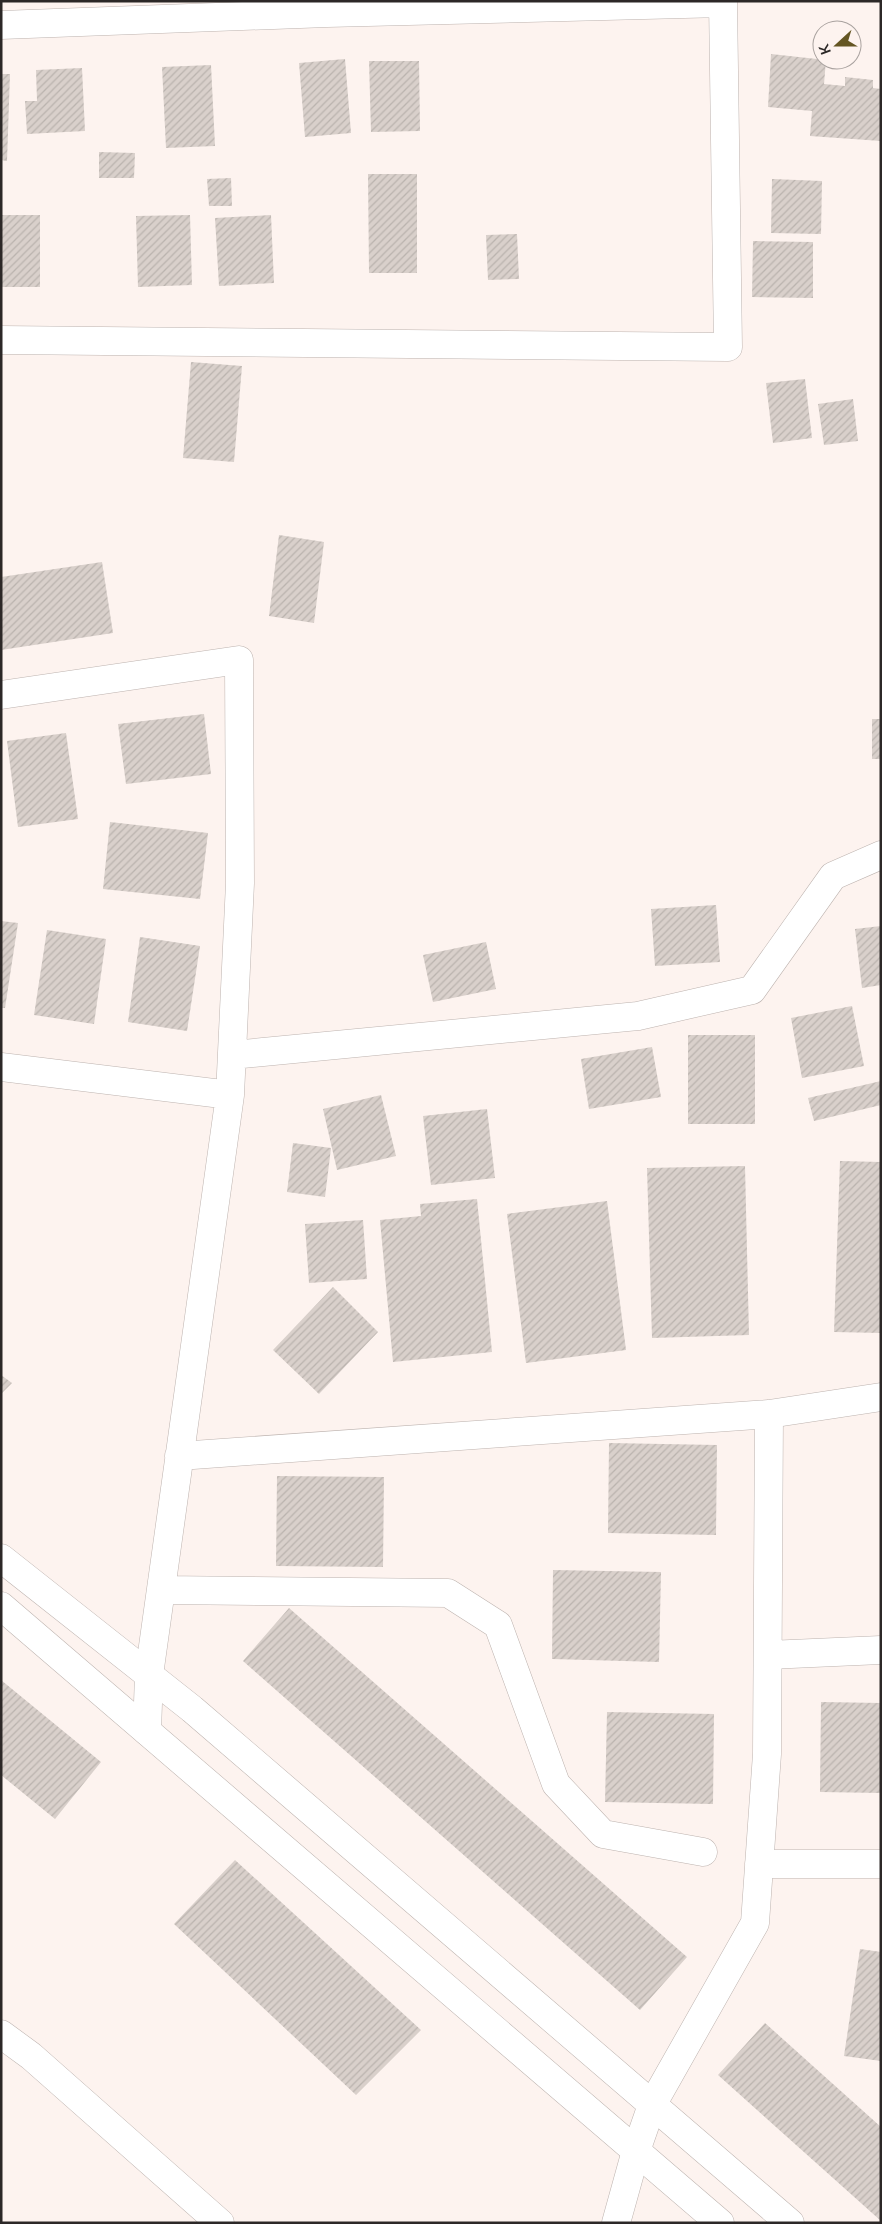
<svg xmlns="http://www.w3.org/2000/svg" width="882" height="2224" font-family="Lato,sans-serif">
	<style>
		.building { fill: url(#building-hatch) }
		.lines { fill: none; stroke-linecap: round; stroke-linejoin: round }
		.minor-casing { stroke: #bdb3af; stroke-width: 29 }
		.major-casing { stroke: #bdb3af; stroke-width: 29 }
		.minor { stroke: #fff; stroke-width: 28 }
		.major { stroke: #fff; stroke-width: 28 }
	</style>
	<defs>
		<pattern id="building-hatch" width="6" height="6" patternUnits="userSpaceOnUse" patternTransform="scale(1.25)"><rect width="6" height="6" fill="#d9d0cb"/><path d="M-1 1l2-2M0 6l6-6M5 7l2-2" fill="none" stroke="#bab3ae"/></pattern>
	</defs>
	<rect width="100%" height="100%" fill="#fdf3ef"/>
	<!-- building -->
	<path class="building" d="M771 54 826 60 824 84 845 86V77L873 80V88L881 89V141L810 136 812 111 768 107Z
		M345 59 351 133 305 137 299 63Z
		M369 61H419L420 131 371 132Z
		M211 65 215 146 166 148 162 67Z
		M82 68 85 131 27 134 25 101H37L36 70Z
		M1 74H10L7 161 1 160Z
		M99 152 135 153 134 178H99Z
		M368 174H417V273H369Z
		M231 178 232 206H209L207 179Z
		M772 179 822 181 821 234 771 233Z
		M1 215H40V287H1Z
		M190 215 192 285 138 287 136 216Z
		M271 215 274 283 219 286 215 218Z
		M517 234 519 279 488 280 486 235Z
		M753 241 813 242V298L752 297Z
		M191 362 242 366 234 462 183 458Z
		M805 379 812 438 773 443 766 383Z
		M853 399 858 441 824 445 818 404Z
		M279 535 324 542 314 623 269 616Z
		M102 562 113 633 1 650V577Z
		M204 714 211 774 126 784 118 724Z
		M872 719H881V759H872Z
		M66 733 78 819 18 827 7 741Z
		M110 822 208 833 200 899 103 889Z
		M716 905 720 962 655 966 651 909Z
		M1 921 18 923 5 1008H1Z
		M881 926V985L862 988 855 929Z
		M47 930 106 939 94 1024 34 1015Z
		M140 937 200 946 187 1031 128 1022Z
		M486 942 496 989 433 1002 423 955Z
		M852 1006 864 1066 802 1078 791 1018Z
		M688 1035H755V1124H688Z
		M652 1047 661 1097 589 1109 581 1059Z
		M881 1081V1105L814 1121 808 1098Z
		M381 1095 396 1156 337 1170 323 1109Z
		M487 1109 495 1178 431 1185 423 1116Z
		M293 1143 331 1148 325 1197 287 1192Z
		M840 1161 881 1162V1333L834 1332Z
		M745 1166 749 1335 652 1338 647 1168Z
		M477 1199 492 1352 393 1362 380 1220 421 1216 420 1204Z
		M607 1201 626 1350 526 1363 507 1214Z
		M363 1220 367 1279 309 1283 305 1224Z
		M333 1287 378 1332 319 1394 273 1350Z
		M1 1375 12 1383 1 1394Z
		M609 1443 717 1445 716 1535 608 1533Z
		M277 1476 384 1477 383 1567 276 1566Z
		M553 1570 661 1572 659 1662 552 1659Z
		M289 1608 687 1957 640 2010 243 1661Z
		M1 1680 101 1762 55 1819 1 1775Z
		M821 1702 881 1703V1793L820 1792Z
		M607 1712 714 1714 713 1804 605 1802Z
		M235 1860 421 2030 356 2095 174 1924Z
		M860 1949 881 1952V2061L844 2056Z
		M765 2023 881 2127V2221L718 2075Z"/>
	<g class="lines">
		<defs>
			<path id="minor" d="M1 25 327 13 723 3
				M1 340 728 347 723 1
				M1 695 239 660 240 883 230 1095 149 1675 147 1731
				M232 1055 638 1016 752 990 833 876 881 855
				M1 1067 230 1095
				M179 1456 769 1414 881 1397
				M161 1590 448 1593 498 1625 556 1784 603 1834 703 1852
				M768 1655 881 1650
				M759 1864H881
				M1 2034 31 2056 220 2223
				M616 2223 636 2151 652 2105 755 1923 767 1754 769 1414"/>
			<path id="major" d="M1 1558 192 1709 790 2223
				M1 1606 720 2223"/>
		</defs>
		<!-- minor casing -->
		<use href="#minor" class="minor-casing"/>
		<!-- major casing -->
		<use href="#major" class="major-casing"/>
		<!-- minor -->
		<use href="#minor" class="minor"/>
		<!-- major -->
		<use href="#major" class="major"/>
	</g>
	<!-- border -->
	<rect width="882" height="2224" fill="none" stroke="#2c2827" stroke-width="5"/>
	<!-- north arrow -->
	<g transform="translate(837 45) rotate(249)"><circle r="24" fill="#fdf3ef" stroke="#a9a29f"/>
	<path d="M0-4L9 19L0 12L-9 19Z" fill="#645522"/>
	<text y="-8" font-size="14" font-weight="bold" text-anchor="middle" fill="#2c2827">K</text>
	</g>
</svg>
